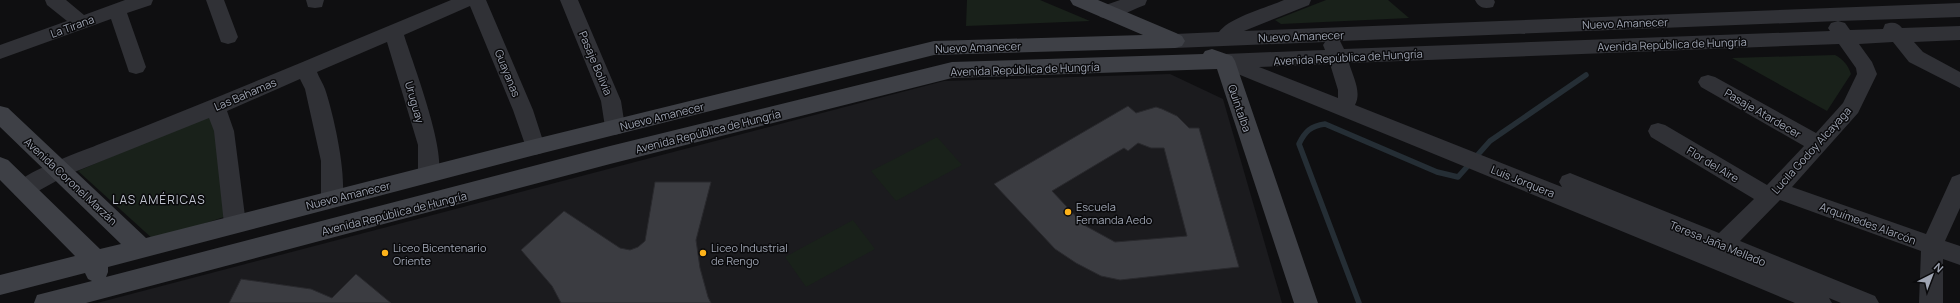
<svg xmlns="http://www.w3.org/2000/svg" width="1960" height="303" font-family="Manrope,sans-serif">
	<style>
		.built { fill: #1b1b1e }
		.green { fill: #19211a }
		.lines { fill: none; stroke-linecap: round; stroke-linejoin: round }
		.stream { stroke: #252e35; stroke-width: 5.5 }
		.building { fill: #3b3c41; stroke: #29292d; fill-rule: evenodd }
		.street { fill: #303136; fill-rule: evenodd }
		.secondary { fill: #3e4046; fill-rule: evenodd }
		.poi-dot { fill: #feb31a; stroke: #0a0a0c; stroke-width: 1.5 }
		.labels { text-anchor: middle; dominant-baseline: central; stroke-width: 3; stroke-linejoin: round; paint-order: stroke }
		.street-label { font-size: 11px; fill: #9fa5b3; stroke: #0a0a0c }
		.poi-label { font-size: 11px; fill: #9fa5b3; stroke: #0a0a0c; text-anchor: start }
		.neighbourhood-label { font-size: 12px; letter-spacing: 1px; fill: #c0c4cf; stroke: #0a0a0c }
	</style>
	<rect width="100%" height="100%" fill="#0f0f11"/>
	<!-- built -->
	<path class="built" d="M1170 74 1223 99 1282 303H97L944 81Z"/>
	<!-- green -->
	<path class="green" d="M967 0H1040L1090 21 966 26Z
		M1326 0H1388L1409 18 1281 24 1275 20Z
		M1835 55C1843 59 1848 65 1851 74L1827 111 1732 58Z
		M213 113 224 217 154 240 78 171Z
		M937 137 962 165 896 201 871 171Z
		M853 220 875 249 806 287 785 257Z"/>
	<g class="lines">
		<!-- stream -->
		<path class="stream" d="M1359 303 1299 144C1305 131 1311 126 1325 124L1437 172 1458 177 1490 141 1586 75"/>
	</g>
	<!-- building -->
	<path class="building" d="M1128 106 1136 113 1156 107 1162 109 1177 116 1189 128H1199L1239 267 1120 280 1101 276 1076 263 1055 249 994 184ZM1138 143 1151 148H1164L1187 236 1115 242 1084 225 1052 191 1124 148 1128 151Z
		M655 182H711L696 240 700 268 708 297 711 303H561L552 286 521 250 564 211 620 248 630 250 638 247 645 241Z
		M356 274 391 303H229L241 279 311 289 332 298Z"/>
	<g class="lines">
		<!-- street -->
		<path class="street" d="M45 0H66L84 15 125 0H153L151 5 127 13 146 67 143 72 136 74 129 72 111 19 0 59V45L67 21 47 5Z
			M206 0H224L238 37 235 42 228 44 221 42Z
			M306 0H324L322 7 315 8 308 7Z
			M451 0H486L533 110 545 147 542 153 535 155 528 153 513 110 470 6 404 35C413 64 449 156 437 180L429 182 421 180 418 174V145L387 42 317 72C319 78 323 83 325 89 333 112 350 185 340 205L332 208 324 205 321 199V161L305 89 300 79 227 111 234 131 246 224 243 230 235 233 227 230 224 224 214 131 209 118 67 175 31 195 23 198 15 195 12 189C21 172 78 153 97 145 216 99 333 49 451 0Z
			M560 0H578L621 101 625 127 622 133 615 135 608 133 605 127 601 101Z
			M1120 0H1147L1145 5C1131 10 1114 21 1100 17L1098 12 1100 7Z
			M1284 0H1311L1309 5 1244 31 1960 3V17L1838 21 1845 23 1850 30 1883 29 1885 24C1893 22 1897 22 1902 28L1960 26V40L1914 42 1923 52 1960 72V88L1909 62 1893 42 1859 44 1872 62 1877 74 1858 113 1792 187 1926 234 1952 177 1960 174V208L1945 241 1960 246V265L1943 259V303H1919L1921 251 1780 200 1740 241 1875 296 1879 303H1841L1829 298 1832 303H1795C1606 224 1417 147 1228 70L1227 68 1218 66 1215 61 1218 56 1225 54 1325 50 1323 45 1325 42 1175 48 1168 46 1165 41 1168 36 1175 34 1219 32C1230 17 1266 8 1284 0ZM1838 21 1831 23 1828 28 1830 31 1344 49 1340 41ZM1839 44 1856 68 1857 74 1843 103 1816 133 1715 77 1708 75 1701 77 1698 82 1701 87 1804 146 1767 185 1665 125 1658 123 1651 125 1648 131 1651 137 1754 199 1719 233 1570 173 1562 176 1559 182 1562 187 1355 105C1362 92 1353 77 1349 63ZM1330 64 1338 90V98L1259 67Z
			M1475 0H1494L1495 2 1493 7C1484 9 1479 8 1475 0Z"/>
		<!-- secondary -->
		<path class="secondary" d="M1070 0H1098L1176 33 1182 36 1185 41 1182 46 1175 48 934 55 535 155 108 267V272L106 277 610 146 952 62 1203 54 1205 51 1212 49 1232 56 1235 61 1318 303H1294L1217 69 952 78 610 164 86 303H34L37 295 92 281 88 279 85 273 0 295V275L75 256 0 180V157L8 160 100 249 121 244 0 127V106L8 108 146 238 535 139 934 41 1143 35 1073 5Z"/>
	</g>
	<!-- markers -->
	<g class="poi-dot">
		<circle cx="1068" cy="212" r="4"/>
		<circle cx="385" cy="253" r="4"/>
		<circle cx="703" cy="253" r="4"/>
	</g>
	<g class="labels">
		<!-- street labels -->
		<g class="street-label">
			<text transform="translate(1625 23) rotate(-2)">Nuevo Amanecer</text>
			<text transform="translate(72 26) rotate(-20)">La Tirana</text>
			<text transform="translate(1301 36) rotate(-2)">Nuevo Amanecer</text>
			<text transform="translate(1672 44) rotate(-2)">Avenida República de Hungría</text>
			<text transform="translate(978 47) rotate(-2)">Nuevo Amanecer</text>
			<text transform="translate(1348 57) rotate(-3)">Avenida República de Hungría</text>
			<text transform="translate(596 63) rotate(67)">Pasaje Bolivia</text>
			<text transform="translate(1025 69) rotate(-2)">Avenida República de Hungría</text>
			<text transform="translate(508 73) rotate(68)">Guayanas</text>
			<text transform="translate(245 94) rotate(-23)">Las Bahamas</text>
			<text transform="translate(415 102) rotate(74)">Uruguay</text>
			<text transform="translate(1240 108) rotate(71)">Quintalba</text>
			<text transform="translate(1763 113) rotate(30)">Pasaje Atardecer</text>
			<text transform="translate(662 116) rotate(-14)">Nuevo Amanecer</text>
			<text transform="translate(708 131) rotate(-14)">Avenida República de Hungría</text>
			<text transform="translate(1811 150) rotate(-48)">Lucila Godoy Alcayaga</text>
			<text transform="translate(1713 164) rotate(31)">Flor del Aire</text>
			<text transform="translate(71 181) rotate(43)">Avenida Coronel Marzán</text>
			<text transform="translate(1523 181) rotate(22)">Luis Jorquera</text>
			<text transform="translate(348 195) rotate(-14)">Nuevo Amanecer</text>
			<text transform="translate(394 213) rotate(-14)">Avenida República de Hungría</text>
			<text transform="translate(1868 223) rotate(20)">Arquímedes Alarcón</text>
			<text transform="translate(1718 243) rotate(22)">Teresa Jaña Mellado</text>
		</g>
		<!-- poi labels -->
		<g class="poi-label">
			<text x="1076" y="206">Escuela<tspan x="1076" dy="13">Fernanda Aedo</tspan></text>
			<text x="393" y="247">Liceo Bicentenario<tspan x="393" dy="13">Oriente</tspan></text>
			<text x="711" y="247">Liceo Industrial<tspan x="711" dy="13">de Rengo</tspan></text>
		</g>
		<!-- neighbourhood labels -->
		<g class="neighbourhood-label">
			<text x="159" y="199">LAS AMÉRICAS</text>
		</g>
	</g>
	<!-- north arrow -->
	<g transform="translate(1932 275) rotate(42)" stroke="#0a0a0c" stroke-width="3" paint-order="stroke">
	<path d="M0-3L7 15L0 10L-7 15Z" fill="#9fa5b3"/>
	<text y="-6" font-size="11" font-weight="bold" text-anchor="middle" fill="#9fa5b3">N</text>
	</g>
</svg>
